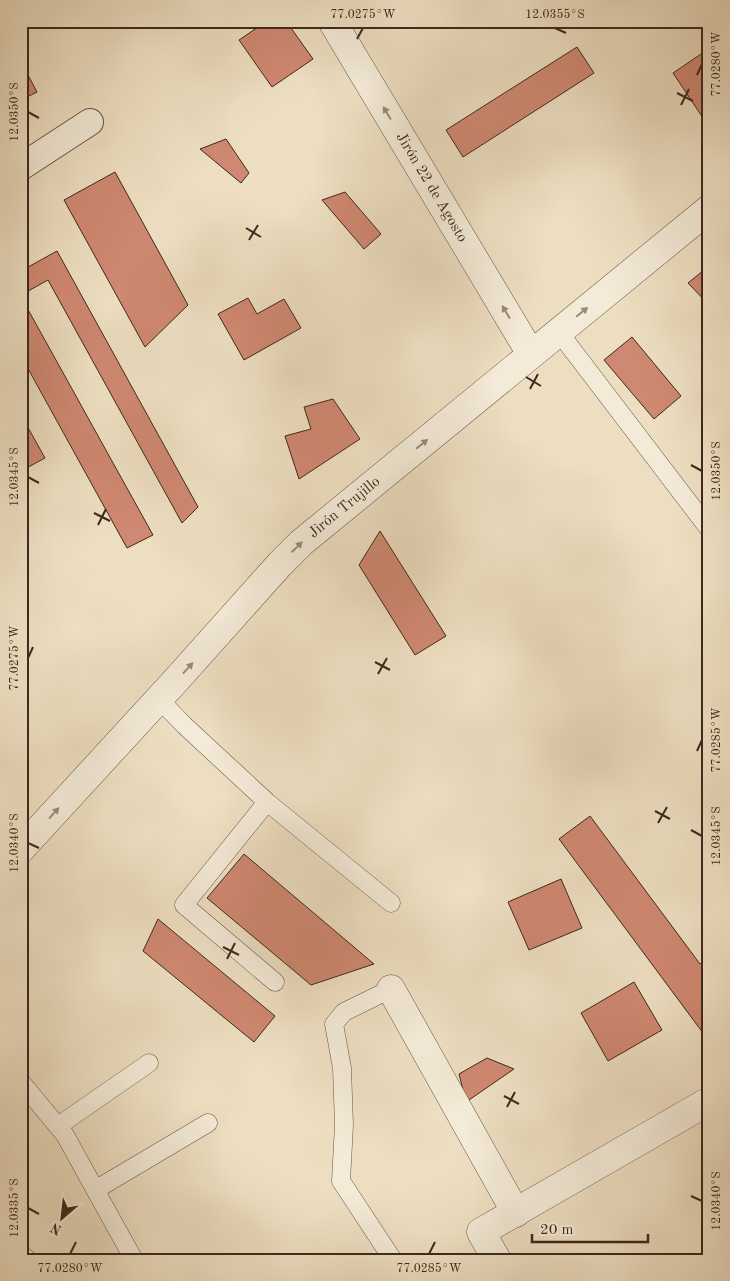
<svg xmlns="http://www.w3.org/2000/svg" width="730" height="1281" font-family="'Old Standard TT',serif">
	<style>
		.building { fill: #cf8871; stroke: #3e281d }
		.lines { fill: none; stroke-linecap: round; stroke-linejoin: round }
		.service-casing { stroke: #6a5646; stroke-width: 19 }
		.pedestrian-casing { stroke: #6a5646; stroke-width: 28 }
		.minor-casing { stroke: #6a5646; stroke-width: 29 }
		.service { stroke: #f3ead7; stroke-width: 18 }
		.pedestrian { stroke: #f3ead7; stroke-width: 26 }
		.minor { stroke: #f3ead7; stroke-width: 28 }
		.oneway { fill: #98897a }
		.ticks { fill: none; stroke: #3e281d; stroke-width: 2 }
		.labels { text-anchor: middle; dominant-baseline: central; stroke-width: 4; stroke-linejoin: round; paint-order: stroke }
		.street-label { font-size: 15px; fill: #3e281d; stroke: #f3ead7 }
		.neatline { fill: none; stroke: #3e281d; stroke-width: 2 }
		.ticks-label { font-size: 12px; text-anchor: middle; fill: #3e281d }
	</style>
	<rect width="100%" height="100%" fill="#eddec1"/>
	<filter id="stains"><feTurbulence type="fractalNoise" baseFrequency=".004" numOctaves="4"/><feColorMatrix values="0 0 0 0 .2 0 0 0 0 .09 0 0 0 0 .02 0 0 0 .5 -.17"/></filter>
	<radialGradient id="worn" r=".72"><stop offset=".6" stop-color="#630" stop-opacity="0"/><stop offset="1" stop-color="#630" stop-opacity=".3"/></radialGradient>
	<!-- building -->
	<path class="building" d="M267 21H286L313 59 272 87 239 40Z
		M577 47 594 73 463 157 446 130Z
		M707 50 709 52V127L673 73Z
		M21 62 37 92 21 100Z
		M226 139 249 173 241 183 200 149Z
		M115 172 188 305 145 347 64 200Z
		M345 192 381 234 364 249 322 200Z
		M57 251 198 507 182 523 48 280 21 295V271Z
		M709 266V305L688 283Z
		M21 297 153 535 127 548 21 356Z
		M248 298 257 314 284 299 301 328 244 360 218 314Z
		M632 337 681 396 654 419 604 360Z
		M333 399 360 439 299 479 285 436 311 429 304 407Z
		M21 415 45 458 21 471Z
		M380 531 446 636 415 655 359 565Z
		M590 816 700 964 709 958V1041L559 839Z
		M244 854 374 964 311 985 207 898Z
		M561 879 582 928 529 950 508 902Z
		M158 919 275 1016 254 1042 143 951Z
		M634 982 662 1030 608 1061 581 1013Z
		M487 1058 514 1069 466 1102 459 1074Z
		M463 1255 466 1260H449Z"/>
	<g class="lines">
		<defs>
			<path id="service" d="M558 331 709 529
				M159 699 184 725 267 802 391 903
				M267 802 184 905 275 982
				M391 989 344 1012 334 1024 342 1068 344 1125 341 1181 393 1260
				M21 1082 65 1135 134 1260
				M58 1126 149 1063
				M95 1190 208 1123
				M21 1254 28 1260"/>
			<path id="pedestrian" d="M21 167 90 122"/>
			<g id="minor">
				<path id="s1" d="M332 21 531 354"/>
				<path id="s2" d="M21 849 178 678 280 564 301 543 709 209"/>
				<path d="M391 989 516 1213"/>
				<path d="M497 1260 481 1232 709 1101"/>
			</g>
		</defs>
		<!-- service casing -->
		<use href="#service" class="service-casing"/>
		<!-- pedestrian casing -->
		<use href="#pedestrian" class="pedestrian-casing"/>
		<!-- minor casing -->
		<use href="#minor" class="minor-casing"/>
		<!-- service -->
		<use href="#service" class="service"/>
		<!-- pedestrian -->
		<use href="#pedestrian" class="pedestrian"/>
		<!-- minor -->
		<use href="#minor" class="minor"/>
	</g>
	<!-- one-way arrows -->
	<defs><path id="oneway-solid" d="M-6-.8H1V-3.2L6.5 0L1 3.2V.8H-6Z" transform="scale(1.25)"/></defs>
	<g class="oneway">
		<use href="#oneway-solid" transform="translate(387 113) rotate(-121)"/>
		<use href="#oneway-solid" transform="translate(506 312) rotate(-121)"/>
		<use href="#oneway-solid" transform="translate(582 312) rotate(-39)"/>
		<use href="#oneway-solid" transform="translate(422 444) rotate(-39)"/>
		<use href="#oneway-solid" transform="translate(297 547) rotate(-44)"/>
		<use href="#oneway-solid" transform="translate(188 668) rotate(-48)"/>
		<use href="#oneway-solid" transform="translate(54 813) rotate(-48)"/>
	</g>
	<!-- ticks -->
	<path class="ticks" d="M555 28 566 33M357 39 363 28M697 75 702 64M677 93 693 101M681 105 689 89M28 112 39 118M246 228 261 237M249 240 258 225M526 377 541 386M530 389 538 374M691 465 702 471M28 477 39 483M94 513 110 521M98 525 106 509M28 658 33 647M375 662 390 670M378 674 387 658M697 751 702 740M655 811 670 819M658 823 667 807M691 830 702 836M28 843 39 848M223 947 239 955M227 959 235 943M504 1096 519 1104M507 1107 515 1092M691 1196 702 1201M28 1208 39 1214M70 1254 76 1242M429 1254 435 1242"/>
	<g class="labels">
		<!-- street labels -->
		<g class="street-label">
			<text stroke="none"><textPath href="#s1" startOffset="194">Jirón 22 de Agosto</textPath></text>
			<text stroke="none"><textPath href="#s2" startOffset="471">Jirón Trujillo</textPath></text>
		</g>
	</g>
	<!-- margin -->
	<rect width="730" height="1281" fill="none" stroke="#eddec1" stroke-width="55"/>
	<!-- north arrow -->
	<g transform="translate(62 1218) rotate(208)" stroke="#f3ead7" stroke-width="4" paint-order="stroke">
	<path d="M0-4L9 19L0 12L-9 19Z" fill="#3e281d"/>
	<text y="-8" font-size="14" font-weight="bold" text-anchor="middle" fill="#3e281d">N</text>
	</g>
	<!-- scale -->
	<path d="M532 1234v8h116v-8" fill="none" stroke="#3e281d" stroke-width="2.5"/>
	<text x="540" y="1234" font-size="15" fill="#3e281d" stroke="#f3ead7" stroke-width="4" paint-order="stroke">20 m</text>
	<rect x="28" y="28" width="674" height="1226" class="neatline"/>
	<g class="ticks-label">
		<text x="363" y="18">77.0275°W</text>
		<text x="555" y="18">12.0355°S</text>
		<text transform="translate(716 64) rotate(-90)" y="4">77.0280°W</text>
		<text transform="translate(14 112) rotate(-90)" y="4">12.0350°S</text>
		<text transform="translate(716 471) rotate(-90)" y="4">12.0350°S</text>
		<text transform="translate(14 477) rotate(-90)" y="4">12.0345°S</text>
		<text transform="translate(14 658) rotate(-90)" y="4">77.0275°W</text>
		<text transform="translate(716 740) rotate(-90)" y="4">77.0285°W</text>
		<text transform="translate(716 836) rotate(-90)" y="4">12.0345°S</text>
		<text transform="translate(14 843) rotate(-90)" y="4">12.0340°S</text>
		<text transform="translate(716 1201) rotate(-90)" y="4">12.0340°S</text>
		<text transform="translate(14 1208) rotate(-90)" y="4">12.0335°S</text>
		<text x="70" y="1272">77.0280°W</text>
		<text x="429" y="1272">77.0285°W</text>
	</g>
	<rect width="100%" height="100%" filter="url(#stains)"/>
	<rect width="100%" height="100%" fill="url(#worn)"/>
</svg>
